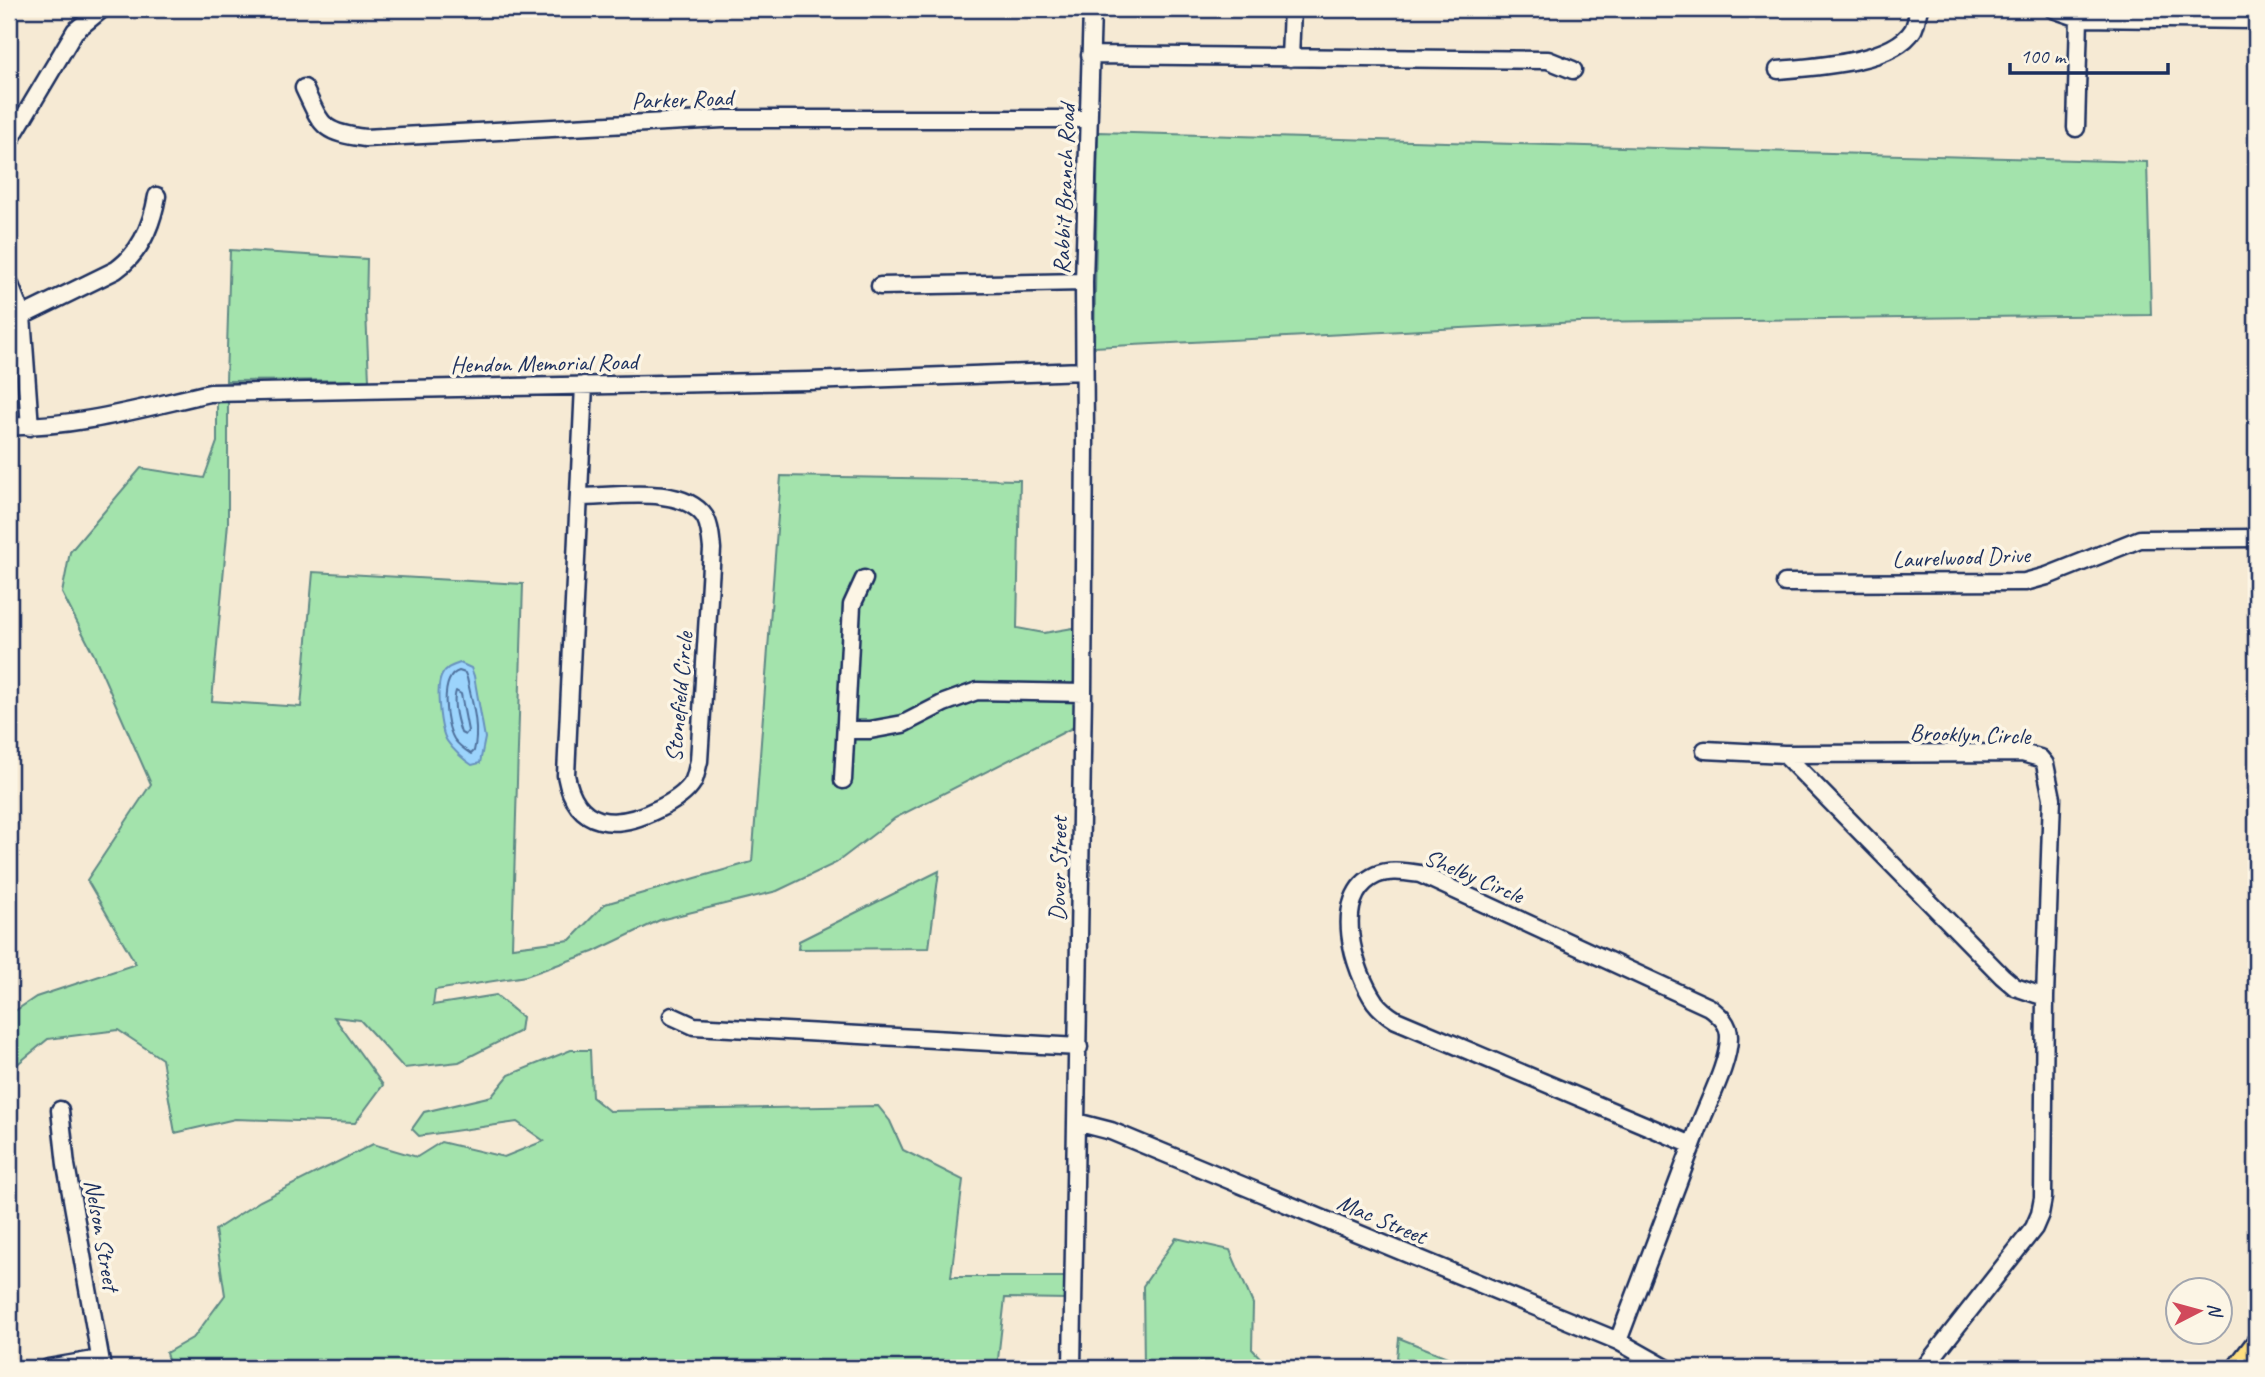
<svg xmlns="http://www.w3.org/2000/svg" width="2265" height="1377" font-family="Caveat,sans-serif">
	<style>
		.green { fill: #a3e3ac; stroke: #5f8985; stroke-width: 2 }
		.water { fill: #9cd4fc; stroke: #6892bd; stroke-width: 2 }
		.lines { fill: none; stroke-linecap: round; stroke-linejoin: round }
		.shore { stroke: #4f719d; stroke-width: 2 }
		.minor-casing { stroke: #1b2f5e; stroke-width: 21 }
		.major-casing { stroke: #1b2f5e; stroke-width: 24 }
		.minor { stroke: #fcf5e5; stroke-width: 16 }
		.major { stroke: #fedf80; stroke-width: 19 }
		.labels { text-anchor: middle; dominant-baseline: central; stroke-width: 7; stroke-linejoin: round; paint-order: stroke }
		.street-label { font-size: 24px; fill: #1b2f5e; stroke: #fcf5e5 }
	</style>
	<rect width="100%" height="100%" fill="#f6ead4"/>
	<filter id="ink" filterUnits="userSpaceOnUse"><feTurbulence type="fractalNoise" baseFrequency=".0143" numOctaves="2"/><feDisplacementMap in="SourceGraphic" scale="14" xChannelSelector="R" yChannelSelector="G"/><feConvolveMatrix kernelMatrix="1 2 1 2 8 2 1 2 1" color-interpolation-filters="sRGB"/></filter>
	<g filter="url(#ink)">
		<!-- green -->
		<path class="green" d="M1098 132 2147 162 2151 315 1579 322 1094 347Z
			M230 250 367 259 366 311 369 380 226 381Z
			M228 399V523L212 701 301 707 313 572 523 584 512 947 570 940 605 904 752 862 781 476 1020 480 1017 628 1044 633 1079 627 1074 727 895 818 836 863 777 891 660 920 593 952 526 976 435 990 433 1005 496 995 522 1017 520 1031 459 1062 404 1068 360 1020 334 1017 383 1085 355 1123 235 1119 175 1133 162 1059 118 1030 48 1039 9 1071V1015L36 997 136 964 87 880 151 784 94 655 62 593 70 552 141 468 204 478 217 442V401Z
			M939 871 929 948 798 949 799 941Z
			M571 1050H590L592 1097 609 1111 878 1106 890 1121 903 1150 963 1180 951 1277H1065L1066 1299 1005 1298 997 1368H170L166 1353 194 1337 225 1295 215 1230 260 1201 373 1144 417 1157 441 1142 504 1157 544 1141 517 1122 419 1136 412 1129 424 1112 492 1096 509 1075Z
			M1176 1238 1230 1250 1253 1304 1252 1349 1270 1368H1144L1143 1286Z
			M1399 1338 1475 1368H1396Z"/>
		<!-- water -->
		<path class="water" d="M460 663 471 668 474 676 485 738 480 763 472 765C464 760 453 750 447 741 440 730 435 687 442 675 446 667 452 666 460 663Z"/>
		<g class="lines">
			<!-- shore -->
			<path class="shore" d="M459 671 465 673 467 678C472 702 480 727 474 751L471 754C465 750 458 745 454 739 445 724 439 677 459 671Z
				M456 691 461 694 468 731 465 735 461 733C457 721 452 703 456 691Z"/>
			<defs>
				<path id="minor" d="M2053 9 2079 18 2256 20
					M1090 55 1548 60 1573 70
					M1290 58 1292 9
					M1778 70C1813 67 1893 63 1913 30 1916 25 1917 15 1919 9
					M304 88C322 126 321 132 365 138L723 119H1088
					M2076 128 2079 18
					M9 142 75 31 102 9
					M9 282 22 316 30 427
					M880 286 1084 282
					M22 316 116 270C140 253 152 225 157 196
					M9 426C75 428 146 407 210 393L809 381 1084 371
					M579 497C613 497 683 484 705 517 710 526 711 538 712 549L699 761C697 768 696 776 693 782 685 795 671 803 658 809 616 830 576 829 566 775L584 385
					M1785 583 2025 582 2047 576 2140 539 2256 538
					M846 730H870L903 724 944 703 977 691 1083 693
					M1705 750 1784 754 2022 753 2040 758 2045 764 2052 798 2045 997 2043 1198 2040 1214 2034 1228 1924 1368
					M1784 754 2002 976 2015 987 2045 997
					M843 780 852 605 864 579
					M672 1016 694 1026 1079 1047
					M60 1110 66 1165 102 1368
					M1076 1122 1111 1131 1618 1341 1666 1368
					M1618 1341C1645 1269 1673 1197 1700 1124 1709 1100 1729 1063 1729 1037 1729 1023 1720 1016 1709 1007L1420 874C1406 872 1389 869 1376 875 1330 896 1354 971 1375 1002 1381 1010 1388 1015 1396 1020L1692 1145
					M48 1368 100 1359
					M1072 1368 1083 693 1085 440 1084 282 1092 9"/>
				<path id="major" d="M2237 1368 2256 1343"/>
			</defs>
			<!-- minor casing -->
			<use href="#minor" class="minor-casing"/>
			<!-- major casing -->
			<use href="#major" class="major-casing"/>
			<!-- minor -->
			<use href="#minor" class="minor"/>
			<!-- major -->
			<use href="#major" class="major"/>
		</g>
	</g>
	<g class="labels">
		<!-- street labels -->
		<g class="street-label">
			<text transform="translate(682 99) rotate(-2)">Parker Road</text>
			<text transform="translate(1064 189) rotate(-88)">Rabbit Branch Road</text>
			<text transform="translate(544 363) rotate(-1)">Hendon Memorial Road</text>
			<text transform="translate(1961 557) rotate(-2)">Laurelwood Drive</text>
			<text transform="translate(679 697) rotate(-85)">Stonefield Circle</text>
			<text transform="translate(1970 734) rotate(2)">Brooklyn Circle</text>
			<text transform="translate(1058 869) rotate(-89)">Dover Street</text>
			<text transform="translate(1474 876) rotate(23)">Shelby Circle</text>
			<text transform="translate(1382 1219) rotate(23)">Mac Street</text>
			<text transform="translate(102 1235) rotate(80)">Nelson Street</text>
		</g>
	</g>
	<!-- margin -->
	<rect width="2265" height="1377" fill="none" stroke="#fcf5e5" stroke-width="35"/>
	<rect x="18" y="18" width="2230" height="1342" fill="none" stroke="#1b2f5e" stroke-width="2.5" filter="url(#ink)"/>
	<!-- north arrow -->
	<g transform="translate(2199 1311) rotate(84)"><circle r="33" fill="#fcf5e5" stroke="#a2a6af" stroke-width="2"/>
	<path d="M0-5L12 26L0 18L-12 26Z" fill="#d1495b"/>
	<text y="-10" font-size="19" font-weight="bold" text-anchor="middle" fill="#1b2f5e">N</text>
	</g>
	<!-- scale -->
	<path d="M2010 63v10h158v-10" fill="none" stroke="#1b2f5e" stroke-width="3.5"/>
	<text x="2020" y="63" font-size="21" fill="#1b2f5e" stroke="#fcf5e5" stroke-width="5" paint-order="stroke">100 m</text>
</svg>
